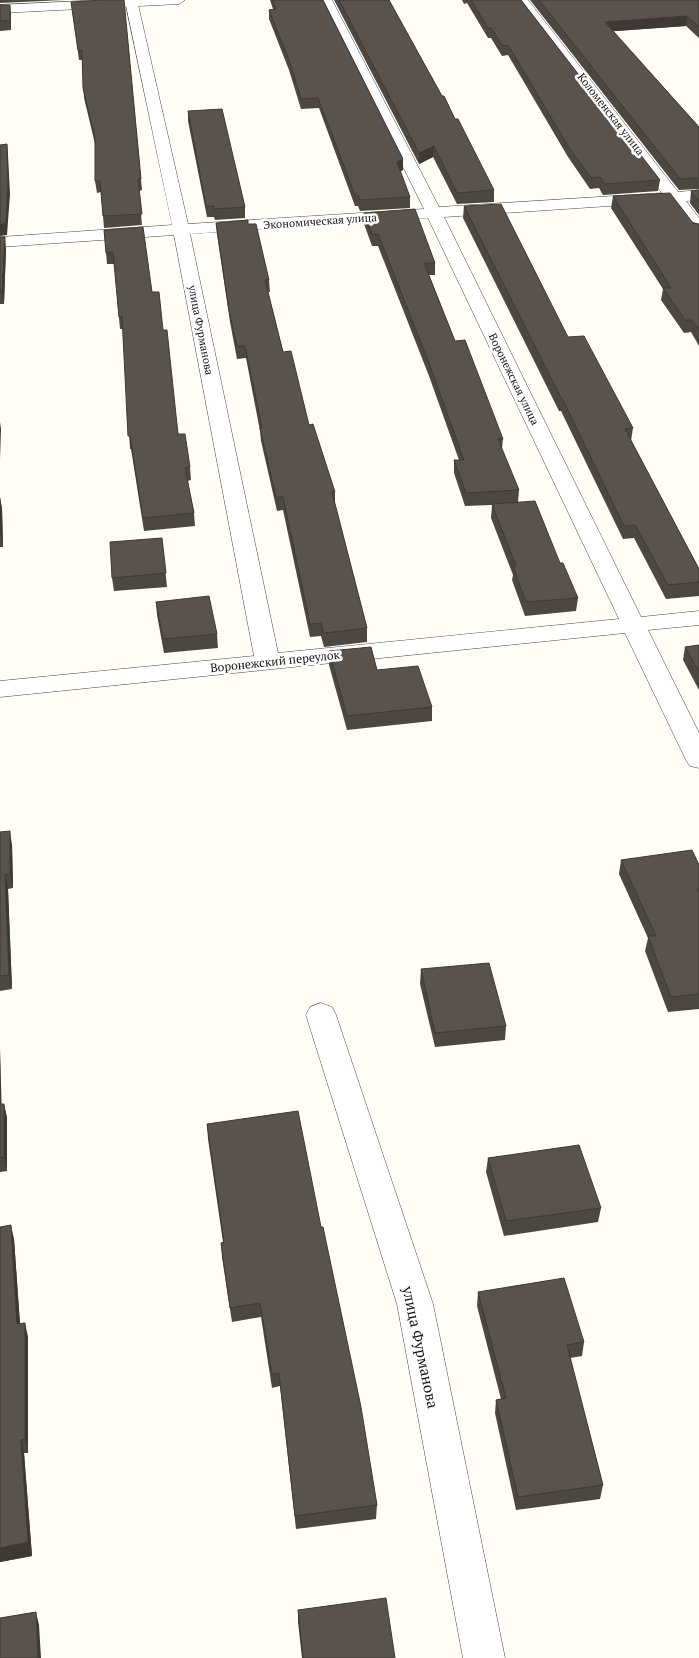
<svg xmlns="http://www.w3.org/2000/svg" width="699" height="1658" font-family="'PT Serif',serif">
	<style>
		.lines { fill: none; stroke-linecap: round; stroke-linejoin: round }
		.minor-casing { stroke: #444; stroke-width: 1 }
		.tertiary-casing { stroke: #444; stroke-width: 1 }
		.minor { fill: #fff; fill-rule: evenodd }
		.tertiary { fill: #fff; fill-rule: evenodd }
		.wall { fill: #4d4742 }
		.shaded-wall { fill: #3f3936 }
		.building { fill: #5a524d; stroke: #3f3936 }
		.labels { text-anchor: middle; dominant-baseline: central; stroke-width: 5; stroke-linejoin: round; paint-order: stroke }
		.far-street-label { font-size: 11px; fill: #111; stroke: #fff }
		.street-label { font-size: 12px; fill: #111; stroke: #fff }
		.near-street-label { font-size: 15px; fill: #111; stroke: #fff }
	</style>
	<rect width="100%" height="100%" fill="#fffdf5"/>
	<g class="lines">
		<defs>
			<path id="minor" d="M125 0H137L188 224 424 209 320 0H332L439 207 662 193 515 0H528L678 192 699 190V200L686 201 699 218V234L693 233 669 202 444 217 641 617 699 611V625L648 630 699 733V768L690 766 686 760 625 633 0 697V681L254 656 174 235 0 247V237L172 225ZM428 218 619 619 278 653 190 234Z
				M321 1003 332 1007 336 1015 433 1304 505 1658H463L397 1304 306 1015 310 1007Z"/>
			<path id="tertiary" d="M102 0H185L179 4 0 13V5Z"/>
		</defs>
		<!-- minor casing -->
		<use href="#minor" class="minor-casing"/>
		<!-- tertiary casing -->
		<use href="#tertiary" class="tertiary-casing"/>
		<!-- minor -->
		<use href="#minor" class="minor"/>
		<!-- tertiary -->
		<use href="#tertiary" class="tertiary"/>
	</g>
	<!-- wall -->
	<path class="wall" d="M0 0H64L0 3Z
		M124 0 142 190 139 191 142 225 104 228 101 192 97 193 95 181V144L84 98 82 60H79L71 2Z
		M270 0H323L403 159V170L400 172 410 197V208L360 211 358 206H355L319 108 301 109 289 70 269 19V10L273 9Z
		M334 0H389L494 190V202L457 204 433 157 419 164Z
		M462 0H521L660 180 658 191 603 195 599 188 590 189 568 157 508 55 502 56 491 38H488L467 3 464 4Z
		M530 0H699V38L686 26 613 31 699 127V189L679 190Z
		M0 5 11 14V30L0 31Z
		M188 111 245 207V218L215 220 214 217H207L188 121Z
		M699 190V215L690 203 691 191Z
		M613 196 699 224V346L691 332 684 333 661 300 663 289 611 208Z
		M464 206 568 337 633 428 631 441 699 569V596L666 599 634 538 623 539 561 411H559L463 218Z
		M364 213 435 263V275H429L455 341 503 439 502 449 519 490 518 503 560 563 578 598 576 611 525 616 512 580 513 575 491 518 492 505 465 506 454 473V460H459L429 376 378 246H372L364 224Z
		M216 223 248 224 269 280 270 292H268L283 352 309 425 335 492V505L367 628V642L324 647 321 636 310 637 283 510 277 511 261 441 260 431 246 358 237 359 230 322 217 234Z
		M104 230 152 292 163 330 178 434 190 467 191 480 187 481 194 513 195 526 144 531 131 449H130L123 329H120L114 264H107Z
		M0 237 6 248 4 304H0Z
		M0 497 2 509 3 547H0Z
		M162 538 167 587 114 591 112 578Z
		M156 602 217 634 218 648 164 653 157 615Z
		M699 645V690L683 660 685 647Z
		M329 651 377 670 432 707V721L347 730 329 665Z
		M0 832 12 845 13 888 8 889 12 989 0 991Z
		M621 860 699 865V1009L668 1012 645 951 648 938 619 874Z
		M421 969 506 1026 505 1040 435 1047 420 984Z
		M0 1050 1 1104H4L7 1118V1171L0 1172Z
		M207 1124 377 1505 376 1519 296 1529 280 1386 272 1388 261 1317 232 1322 222 1257 221 1243 223 1242 208 1139Z
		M488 1158 601 1208 598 1222 504 1236 486 1172Z
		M0 1227 14 1239 20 1324 28 1337V1453H24L32 1556 0 1562Z
		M478 1292 584 1342 582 1356 570 1358 603 1485 600 1499 516 1510 495 1413 496 1400 501 1399 477 1306Z
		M298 1610 395 1658H302L298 1622Z"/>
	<!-- shaded-wall -->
	<path class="shaded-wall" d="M10 5 11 14V30L10 21Z
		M687 16 686 26 604 32 605 22Z
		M7 144 8 155 10 194 7 235 0 236V225Z
		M434 146 433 157 419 164V153Z
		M403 159V170L396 173 397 162Z
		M5 237 6 248 4 304 2 292Z
		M0 422 1 429 0 459Z
		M0 497 2 509 3 547 0 533Z
		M10 831 12 845 13 888 10 874Z
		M5 875 8 889 12 989 9 975Z
		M0 1050 2 1119 0 1111Z
		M4 1104 7 1118V1171L4 1157Z
		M11 1225 14 1239 21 1338 17 1324Z
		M25 1323 28 1337V1453L25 1439Z
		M21 1440 24 1453 32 1556 0 1562V1548Z
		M36 1612 39 1625 41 1658H38Z"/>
	<!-- building -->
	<path class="building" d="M104 0H124L141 179H138L142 214 103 216 100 181H95V138L83 88 82 50H78L71 2Z
		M273 0H323L403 159 397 162 410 197 360 200 358 195H355L318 98 301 99 289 60 269 10 276 9Z
		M339 0H389L442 96H444L455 119H458L494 190 457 193 434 146 419 153Z
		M471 0H521L660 180 605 184 600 177 591 178 568 146 508 45 503 46 491 28H488Z
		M539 0H699V27L687 16 605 22 699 127V178L680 179Z
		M0 5H10V21H0Z
		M222 109 245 207 214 209V206H206L188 111Z
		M7 144 8 183 6 223 0 225V145Z
		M699 190V202L691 191Z
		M670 193 693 223 699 224V330L692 320H685L663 288H671L613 196Z
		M501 204 568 337 584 336 633 428 625 429 699 569V582L668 585 635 525 624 526 562 398H561L464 206Z
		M415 209 435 263H424L455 341 465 340 503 439H498L519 490 466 493 454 460H464L429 363 378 234H372L364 213Z
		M248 220V224H256L269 280H265L283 352 291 351 309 425 313 424 335 492H332L367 628 324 633 321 623 310 624 283 497H276L260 428H262L245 346H237L229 310 216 223Z
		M143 227 152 292H159L163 330H167L178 434H185L190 467 185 468 194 513 143 518 130 436H128L122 316 119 317 113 252 106 253 104 230Z
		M0 237H5L2 292H0Z
		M535 501 560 563H563L578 598 526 602 513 567 516 566 492 504Z
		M162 538 166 573 112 578 110 542Z
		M209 596 217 634 163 639 156 602Z
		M699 645V672L685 647Z
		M371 647 377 670 418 666 432 707 347 716 329 651Z
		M10 831V874L5 875 9 975 0 976V832Z
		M692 850 699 865V889H697L699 893V994L671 997 648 936H656L621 860Z
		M489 963 506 1026 435 1033 421 969Z
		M0 1104H4V1157L0 1158Z
		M298 1111 321 1227H323L361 1407 377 1505 295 1516 279 1373 272 1374 260 1303 230 1308 221 1243 224 1242 207 1124Z
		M579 1145 601 1208 506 1221 488 1158Z
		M11 1225 17 1324 25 1323V1439L21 1440 28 1542 0 1548V1227Z
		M564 1278 584 1342 567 1345 603 1485 518 1497 496 1400 506 1398 478 1292Z
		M386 1598 395 1658H303L298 1610Z
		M36 1612 38 1658H0V1618Z"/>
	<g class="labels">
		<!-- far-street labels -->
		<g class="far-street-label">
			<text transform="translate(611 114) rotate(52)">Коломенская улица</text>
			<text transform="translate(320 221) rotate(-4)">Экономическая улица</text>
			<text transform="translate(201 330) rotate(79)">улица Фурманова</text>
			<text transform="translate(514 379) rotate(64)">Воронежская улица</text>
		</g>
		<!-- street labels -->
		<g class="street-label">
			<text transform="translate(275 661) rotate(-6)">Воронежский переулок</text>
		</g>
		<!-- near-street labels -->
		<g class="near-street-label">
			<text transform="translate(421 1347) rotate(78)">улица Фурманова</text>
		</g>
	</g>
</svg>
